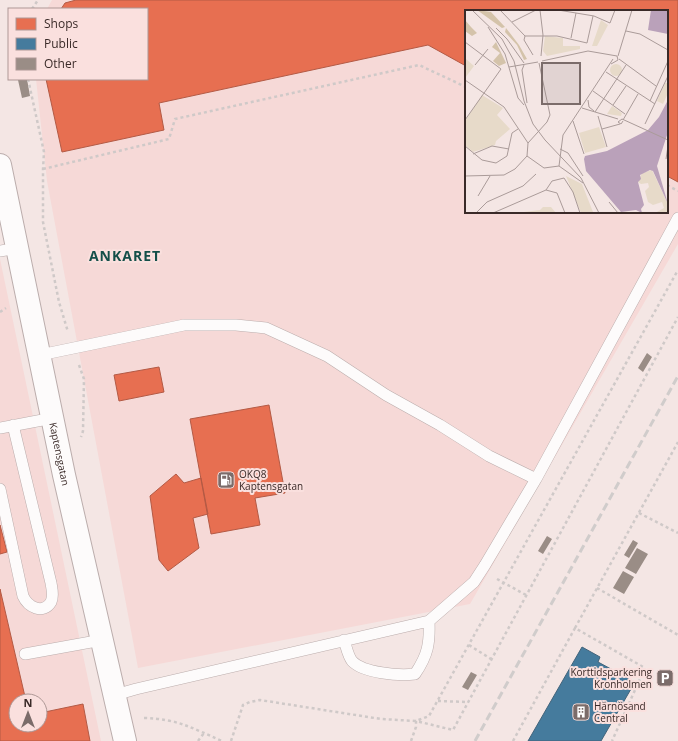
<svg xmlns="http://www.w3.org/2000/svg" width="678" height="741" font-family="'Open Sans',sans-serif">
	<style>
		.built { fill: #f6d9d7; fill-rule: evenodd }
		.shops { fill: #e76f51; stroke: #b35a45 }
		.public { fill: #457b9d; stroke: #42637a }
		.building { fill: #9a8d86 }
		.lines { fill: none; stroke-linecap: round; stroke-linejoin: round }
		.lane-casing { stroke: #bbadac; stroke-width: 12 }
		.secondary-casing { stroke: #bbadac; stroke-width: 24 }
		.path { stroke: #cfc9c8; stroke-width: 2.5; stroke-dasharray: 3 3; stroke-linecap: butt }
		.lane { stroke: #fdfbfb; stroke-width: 11 }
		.secondary { stroke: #fdfbfb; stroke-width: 22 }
		.rail { stroke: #d0cccb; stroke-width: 3; stroke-dasharray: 8 4; stroke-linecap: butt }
		.labels { text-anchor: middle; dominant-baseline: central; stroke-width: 4; stroke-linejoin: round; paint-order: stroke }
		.street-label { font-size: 10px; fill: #3a2a28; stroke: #fae0de }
		.poi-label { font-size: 10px; fill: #3a2a28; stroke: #fae0de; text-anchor: start }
		.district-label { font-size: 14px; font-weight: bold; letter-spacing: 1px; fill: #144f49; stroke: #fae0de }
		.inset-road { fill: none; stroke: #aa9b99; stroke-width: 1 }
		.view { fill: #7b6c6a; fill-opacity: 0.15; stroke: #7b6c6a; stroke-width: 2 }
		.inset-edge { fill: none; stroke: #3a2a28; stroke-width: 2 }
	</style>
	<rect width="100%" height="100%" fill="#f4e6e4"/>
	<!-- built -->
	<path class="built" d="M52 0H678V244L470 604 138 668 47 181 36 79H147V9H47ZM466 11H667V212H466Z
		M0 259 101 741H0ZM16 701H40V725H16Z"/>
	<!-- shops -->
	<path class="shops" d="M76 0H678V182L667 176V11H466V66L428 45 159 103 164 130 62 152 46 79H147V9H61L65 3Z
		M159 367 164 392 119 401 114 375Z
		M269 405 285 493 255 498 260 525 211 534 190 419Z
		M176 474 184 483 201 478 208 514 193 518 199 548 168 571 159 560 150 496Z
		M0 525 7 552 0 554Z
		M0 589 26 701H16V725H40V713L83 704 90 741H0Z"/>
	<!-- public -->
	<path class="public" d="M582 647 600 657 598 662 635 682 601 741H528Z"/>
	<!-- building -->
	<path class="building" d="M27 79 30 96 22 98 18 80Z
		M647 353 652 357 643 372 638 368Z
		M547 536 552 539 543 554 538 551Z
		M633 540 638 543 629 558 624 555Z
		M637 548 648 554 636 574 625 568Z
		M623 571 634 577 624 594 613 588Z
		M471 672 477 675 468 690 462 687Z"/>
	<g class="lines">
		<defs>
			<path id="lane" d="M0 251 18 248
				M40 355 184 325H236L266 328 327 356 386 395 440 425 489 456 536 479
				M0 428 53 418
				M0 489 23 596C28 607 43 615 51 602 54 596 52 589 51 583L13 425
				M344 640C346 646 348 656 352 661 363 673 399 676 415 674 428 655 430 643 429 621
				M25 654 102 640
				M115 695 136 689 429 621 474 582 485 565 536 479 678 218"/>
			<g id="secondary">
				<path id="s1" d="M0 165 64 475 125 741"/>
			</g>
		</defs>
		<!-- lane casing -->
		<use href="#lane" class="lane-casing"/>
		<!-- secondary casing -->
		<use href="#secondary" class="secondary-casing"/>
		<!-- path -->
		<path class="path" d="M32 9 38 0
			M28 79 44 152 43 169V222L59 302 68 332
			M43 169 169 139 175 119 419 65 466 87
			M667 185 678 191
			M0 312 6 308
			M79 365 84 379 83 431 81 437
			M639 513 678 533
			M497 579 526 595
			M597 588 678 635
			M575 628 678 442
			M469 645 491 659
			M438 701 468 702
			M144 718C178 719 192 728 222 741
			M198 741 204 733
			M231 741 243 705 250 702 260 700 381 719 416 721 429 716 678 270
			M411 741 416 727V721L453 730 678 317
			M513 741 575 628 645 668 612 741"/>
		<!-- lane -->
		<use href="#lane" class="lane"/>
		<!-- secondary -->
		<use href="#secondary" class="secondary"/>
		<!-- rail -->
		<path class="rail" d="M475 741 678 376"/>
	</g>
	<!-- icons -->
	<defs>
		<symbol id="fuel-square" viewBox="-11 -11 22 22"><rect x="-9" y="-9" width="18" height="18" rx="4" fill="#7b6c6a" stroke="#fae0de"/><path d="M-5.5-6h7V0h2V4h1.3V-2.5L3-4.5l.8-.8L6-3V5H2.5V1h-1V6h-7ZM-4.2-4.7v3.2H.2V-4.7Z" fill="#fff"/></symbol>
		<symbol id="parking-square" viewBox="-11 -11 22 22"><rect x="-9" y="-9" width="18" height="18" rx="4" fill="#7b6c6a" stroke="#fae0de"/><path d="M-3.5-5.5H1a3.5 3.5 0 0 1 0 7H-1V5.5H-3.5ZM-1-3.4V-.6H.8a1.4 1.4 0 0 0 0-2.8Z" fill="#fff"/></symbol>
		<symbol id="building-square" viewBox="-11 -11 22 22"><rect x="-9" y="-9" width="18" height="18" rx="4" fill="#7b6c6a" stroke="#fae0de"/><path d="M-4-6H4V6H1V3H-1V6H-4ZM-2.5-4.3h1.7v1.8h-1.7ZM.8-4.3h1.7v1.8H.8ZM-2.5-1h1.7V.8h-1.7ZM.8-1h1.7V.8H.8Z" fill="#fff"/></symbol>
	</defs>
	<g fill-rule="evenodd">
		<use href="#fuel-square" x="216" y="470" width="20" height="20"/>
		<use href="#parking-square" x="655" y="668" width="20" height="20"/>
		<use href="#building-square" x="571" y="702" width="20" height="20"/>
	</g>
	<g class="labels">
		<!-- street labels -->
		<g class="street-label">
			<text stroke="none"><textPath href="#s1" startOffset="295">Kaptensgatan</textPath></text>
		</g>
		<!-- poi labels -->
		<g class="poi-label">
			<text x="239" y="474">OKQ8<tspan x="239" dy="12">Kaptensgatan</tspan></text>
			<text x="652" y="672" text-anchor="end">Korttidsparkering<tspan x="652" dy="12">Kronholmen</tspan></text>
			<text x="594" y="706">Härnösand<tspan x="594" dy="12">Central</tspan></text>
		</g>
		<!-- district labels -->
		<g class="district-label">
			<text x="125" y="255">ANKARET</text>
		</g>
	</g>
	<!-- overview -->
	<g transform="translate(465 10)">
		<rect width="203" height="203" fill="#f4e6e4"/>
		<path d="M136 10 143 15 132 36H127ZM80 26 98 28V36H115V39L82 46 78 41ZM1 49 9 56 0 68V50ZM145 60a6 6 0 1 1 12 0a6 6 0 1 1-12 0ZM200 73H203V83L198 94 192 91ZM17 85 38 98 32 105 45 119 31 131 30 135 8 142 0 135V111ZM147 96 157 103 156 106 142 104ZM134 117 141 137 120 143 114 123ZM187 160 203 194 202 203H190L199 198 197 192 188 195 183 192 180 181 184 177 183 173 176 174 173 172 177 163ZM101 166 117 174 128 202 116 203ZM78 197H86L91 203H51L75 200Z" fill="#e7dac9"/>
		<path d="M12 0 26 2 40 17 37 18ZM0 10 6 17 12 23 7 26 0 21ZM41 18 54 35 62 49 59 50 52 35 40 22ZM31 32 41 53 34 56 28 51 35 43 27 37Z" fill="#d4c3aa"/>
		<path d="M186 0H203V24L183 20ZM203 90V122L192 156 203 194 188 161 185 160 175 165 176 169 173 172 179 195 176 199 177 203 171 200 156 202 121 161 119 149 120 146 142 141 183 120 194 107Z" fill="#baa1ba"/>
		<path class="inset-road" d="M7 0 37 29 49 51 59 91 68 114 80 130 116 168 134 203M35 0 60 26M75 0 78 25 76 46M93 0 129 6 145 13 150 0M47 12 71 0M23 17 40 44 53 88 59 95M31 18 42 29 59 53M161 21 175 24 203 40M60 26H92L122 33 128 6M60 26 59 30 68 45M106 28 111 3M0 32 36 59 0 110M153 46 167 0M154 49 191 76M77 51 123 41 152 46 153 50 146 54M10 55 23 39M59 55 57 60 62 93M44 57 73 52M141 62 190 94M0 70 39 97 63 133M128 81 160 104M123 90 124 97 129 101M185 91 203 51M148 95 161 76M117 98 153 109M130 102 161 55M133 106 142 137M158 110 173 84M108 111 119 144M158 111 156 114 153 112 157 109 203 130M180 114 203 66M137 119 155 114M0 136 17 150 31 153 42 146 47 123 53 119M95 139 103 143 118 166M8 144 27 136 44 139M62 146 79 158 94 156 98 125 148 49M62 146 63 133 82 112 85 105 74 53M201 149 203 136M94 156 118 173M0 166 39 165 50 159 62 146M81 180 87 171 99 168 108 182 115 203M13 186 25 166M144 192 153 203M11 203 22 192 58 176 71 164M28 203 81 180 92 183 100 203"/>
		<path class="view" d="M77 53H115V94H77Z"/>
		<rect width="203" height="203" class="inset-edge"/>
	</g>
	<!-- legend -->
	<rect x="8" y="8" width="140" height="72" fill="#fae0de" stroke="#ad9795"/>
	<rect x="16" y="18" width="20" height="12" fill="#e76f51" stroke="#ad9795"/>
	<text x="44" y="28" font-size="12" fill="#3a2a28">Shops</text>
	<rect x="16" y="38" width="20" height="12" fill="#457b9d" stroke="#ad9795"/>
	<text x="44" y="48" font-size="12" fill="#3a2a28">Public</text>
	<rect x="16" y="58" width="20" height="12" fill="#9a8d86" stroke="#ad9795"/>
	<text x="44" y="68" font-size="12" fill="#3a2a28">Other</text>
	<!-- north arrow -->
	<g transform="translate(28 713)"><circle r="19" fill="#fae0de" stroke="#ad9795"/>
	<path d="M0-3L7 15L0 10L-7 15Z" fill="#7b6c6a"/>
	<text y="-6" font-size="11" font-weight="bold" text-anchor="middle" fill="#3a2a28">N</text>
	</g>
</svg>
